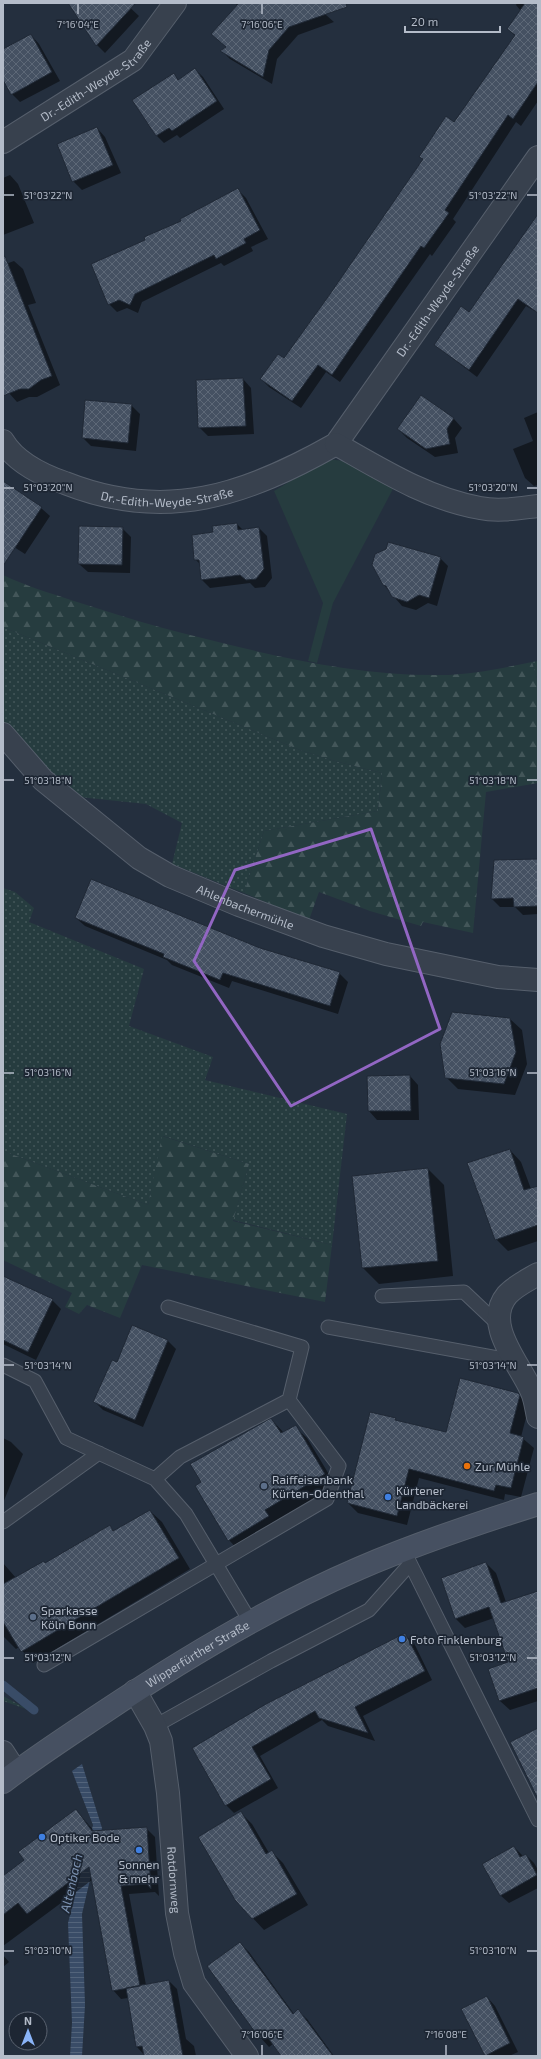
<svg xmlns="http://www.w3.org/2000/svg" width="541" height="2059" font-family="'Exo 2',sans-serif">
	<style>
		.grass { fill: url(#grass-dots) }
		.forest { fill: url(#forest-firs) }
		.park { fill: #263c3f }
		.water { fill: url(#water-rules) }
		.shadow { fill: #0007 }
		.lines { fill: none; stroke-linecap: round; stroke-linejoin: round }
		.stream { stroke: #394c67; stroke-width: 9 }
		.building { fill: url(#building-cross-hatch); stroke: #1f2835 }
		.service-casing { stroke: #565f6c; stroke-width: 15 }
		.minor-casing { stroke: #565f6c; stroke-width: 24 }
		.tertiary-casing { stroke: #565f6c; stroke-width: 24 }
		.secondary-casing { stroke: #565f6c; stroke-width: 24 }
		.service { stroke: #38414e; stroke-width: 13 }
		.minor { stroke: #38414e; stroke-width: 22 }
		.tertiary { stroke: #38414e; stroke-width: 22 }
		.secondary { stroke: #465061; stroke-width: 22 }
		.marked { fill: none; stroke: #9266c3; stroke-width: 3; stroke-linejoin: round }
		.ticks { fill: none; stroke: #b4bcc9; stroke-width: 1.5 }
		.food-dot { fill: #e8710a; stroke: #1d2633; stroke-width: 1.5 }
		.service-dot { fill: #5c6f8a; stroke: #1d2633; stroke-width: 1.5 }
		.shop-dot { fill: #3f7fe0; stroke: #1d2633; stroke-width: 1.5 }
		.labels { text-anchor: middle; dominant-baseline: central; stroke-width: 3.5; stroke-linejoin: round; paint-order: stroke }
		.street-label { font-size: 12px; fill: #b4bcc9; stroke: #1d2633 }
		.poi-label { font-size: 12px; fill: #b4bcc9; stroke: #1d2633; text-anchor: start }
		.water-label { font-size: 13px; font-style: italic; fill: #7c92b1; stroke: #1d2633 }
		.ticks-label { font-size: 10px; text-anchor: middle; fill: #b4bcc9; stroke: #1d2633; stroke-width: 3.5; stroke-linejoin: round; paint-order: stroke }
	</style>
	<defs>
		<pattern id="grass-dots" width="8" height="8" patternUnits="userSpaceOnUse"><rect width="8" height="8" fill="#263c3f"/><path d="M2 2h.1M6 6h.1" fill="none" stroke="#435659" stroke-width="1.8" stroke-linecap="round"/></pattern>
		<pattern id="forest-firs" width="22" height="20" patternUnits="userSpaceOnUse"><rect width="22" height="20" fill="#263c3f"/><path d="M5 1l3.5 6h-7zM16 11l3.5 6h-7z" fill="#435659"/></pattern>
		<pattern id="water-rules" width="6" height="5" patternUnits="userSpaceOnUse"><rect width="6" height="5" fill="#394c67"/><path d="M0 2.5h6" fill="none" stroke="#53647b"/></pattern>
		<pattern id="building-cross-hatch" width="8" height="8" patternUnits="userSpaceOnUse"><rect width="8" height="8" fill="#455162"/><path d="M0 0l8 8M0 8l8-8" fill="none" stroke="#5d6877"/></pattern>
	</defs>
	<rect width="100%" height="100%" fill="#242f3e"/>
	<!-- grass -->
	<path class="grass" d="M3 627 300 750 335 761 382 773 378 811 264 831 244 893 172 864 182 823 146 804 79 797 46 769 3 722Z
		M538 661V682L532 662Z
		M3 888 15 892 34 908 29 922 144 969 129 1026 213 1057 205 1080 347 1114 332 1245 233 1220 249 1164 163 1136 148 1205 3 1151Z
		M3 1696 29 1710 3 1701Z"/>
	<!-- forest -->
	<path class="forest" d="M3 575C26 586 50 593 74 601 104 610 133 620 163 628 253 651 346 676 440 675 471 675 502 668 532 662L538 682V783L486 792 473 933 423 922 421 926 370 911 319 892 309 920 244 893 264 831 378 811 382 773 335 761 300 750 3 627Z
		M162 1136 249 1164 233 1221 332 1245 325 1302 142 1265 120 1318 87 1305 79 1314 65 1307 72 1293 3 1260V1151L148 1205Z"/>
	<!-- park -->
	<path class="park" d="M327 459 345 461 394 487 333 603 317 663 308 661 323 603 274 491Z"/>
	<!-- water -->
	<path class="water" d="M82 1764 102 1828 82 1914 85 2005 82 2056H70L72 2023 68 1923 93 1825 72 1771Z"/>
	<!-- shadow -->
	<path class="shadow" d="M69 3H125L139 16 105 53 97 45Z
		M235 3H297L326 15 334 22 298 35 277 59 272 84 230 59 222 51 227 48 212 34 238 6Z
		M517 3H538V101L521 126 516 122 453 219 456 222 432 256 430 254 340 382 326 372 301 408 269 387 261 379 285 360 515 36 508 29 521 11 516 5Z
		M31 35 39 44 60 81 20 102 12 94 3 78V50Z
		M195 69 203 77 224 109 180 138 177 135 164 143 157 136 174 75 179 80Z
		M97 128 105 137 121 173 82 190 73 181Z
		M10 175 18 184 34 223 3 235V178Z
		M238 190 246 198 268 239 251 247 253 251 224 266 221 263 142 302 138 313 127 308 117 312 109 304 146 240Z
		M538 216V313L526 306 477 377 435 345 469 313Z
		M14 261 23 269 36 303 28 305 60 385 37 397H29L17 402 9 393 3 378V265Z
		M243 379 251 388 254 434 208 436 199 427Z
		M422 396 454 419 462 428 455 438 458 453 435 457 407 438 398 429Z
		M131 405 140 414 136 451 91 446 83 438Z
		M538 412V485L534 486 525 478 513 449 533 441 524 418Z
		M3 482 41 508 50 516 25 554 3 540Z
		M237 524 243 530 259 528 267 536 272 578 265 587 255 588 250 583 210 588 202 580 200 564 195 559Z
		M122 528 131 537 130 573 88 572 79 564Z
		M440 558 448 566 437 606 428 603 416 610 402 606 383 584Z
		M538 860V914L523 915 515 907H500L492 899Z
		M76 918 259 949 339 973 348 982 338 1014 232 981 229 988 172 965 167 960 85 926Z
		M510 1019 522 1030 527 1064 515 1095 458 1089 446 1077Z
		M410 1076 418 1085 419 1120H377L369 1111 368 1077Z
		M510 1150 521 1162 531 1189 538 1187V1241L508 1251 496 1239Z
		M428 1169 444 1185 453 1276 379 1284 363 1268 353 1177Z
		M3 1277 52 1300 61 1309 36 1360 3 1344Z
		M133 1326 168 1341 176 1349 143 1427 103 1410 95 1402 117 1363Z
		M518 1394 529 1406 521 1437 534 1448 521 1497 505 1494 504 1500 419 1478 407 1525 358 1513 348 1503 395 1419 398 1422 447 1434Z
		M271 1419 284 1433 295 1427 307 1438 336 1486 275 1522 240 1552 229 1540 203 1482Z
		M3 1438 11 1442 23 1454 3 1503Z
		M150 1511 162 1522 190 1569 33 1663 19 1647 16 1649 4 1637 3 1563 16 1578 46 1564 109 1527 114 1532Z
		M486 1563 496 1573 506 1602 538 1591V1701L510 1710 500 1701 489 1670 509 1663 494 1618 465 1628 456 1619Z
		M405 1635 414 1643 432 1680 363 1716 375 1741 328 1726 322 1720 260 1756 278 1788 234 1813 226 1805 193 1748Z
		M76 1810 94 1831 146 1828 155 1837 159 1896 155 1892 129 1894 146 1985 169 1981 177 1989 186 2039 194 2046 196 2056H145L137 2047 128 1998 121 1999 113 1990 92 1880 3 1946V1877L25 1861Z
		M241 1813 252 1824 269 1853 271 1851 283 1863 308 1905 264 1930 235 1899Z
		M514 1847 523 1856 526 1855 534 1863 538 1870V1888L509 1903 500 1895Z
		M240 1943 249 1952 294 2014 298 2011 307 2019 334 2056H282L273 2044 269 2047 261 2038Z
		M3 1955 9 1962 3 1967Z
		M487 1997 495 2006 518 2052 509 2056 486 2055Z"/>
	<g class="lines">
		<!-- stream -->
		<path class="stream" d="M3 1685 34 1710"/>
	</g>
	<!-- building -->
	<path class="building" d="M68 3H136L96 46Z
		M239 3H346L347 7 289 27 269 50 263 77 220 51 226 47 211 34Z
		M525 3H538V82L513 119 508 115 445 210 449 213 424 248 421 246 332 375 318 365 292 401 260 379 278 354 284 358 330 294 423 159 419 157 446 116 454 122 515 35 507 29Z
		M31 34 52 72 11 95 3 80V49Z
		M195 68 217 101 172 131 169 128 156 136 132 100 174 73 178 80Z
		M97 127 113 165 72 182 57 144Z
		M238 188 260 230 244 239 246 243 216 259 214 255 135 294 130 305 119 300 108 305 91 264 145 240 144 237 181 221 180 219Z
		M538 214V313L518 299 469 370 434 345 461 306 469 312Z
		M5 256 52 376 41 380 29 389H20L3 396V257Z
		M243 378 246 426 198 428 196 380Z
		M421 395 454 418 447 429 450 444 426 449 397 429Z
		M85 400 132 404 128 443 82 438Z
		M3 481 42 507 3 566Z
		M237 523 238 530 259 527 264 569 256 579 246 580 240 575 201 580 199 560H194L192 535 213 532 212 526Z
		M79 526 123 527 122 565 78 564Z
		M388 542 441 557 429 598 419 595 407 602 392 597 386 586 383 585 372 565 375 554 386 549Z
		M538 859V906L514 907 513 898 491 899 494 860Z
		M91 879 260 948 340 972 330 1006 223 973 220 980 163 957 164 954 75 918Z
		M452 1012 510 1018 516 1052 504 1084 445 1078 440 1044Z
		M410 1075 411 1111H368L367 1076Z
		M510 1149 524 1190 538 1186V1225L495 1240 467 1163Z
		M428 1168 438 1261 362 1268 352 1176Z
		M3 1276 53 1299 28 1352 3 1340Z
		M132 1325 168 1340 135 1420 93 1402 112 1360 117 1362Z
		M460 1378 518 1393 520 1395 510 1433 524 1437 511 1488 496 1485 494 1491 409 1469 397 1516 347 1503 370 1412 396 1418 395 1420 446 1432Z
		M271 1418 281 1433 296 1425 325 1474 265 1510 269 1516 228 1541 195 1486 201 1482 190 1464Z
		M150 1510 179 1558 21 1652 3 1622V1584L44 1561 45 1563 110 1525 113 1531Z
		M486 1562 501 1603 538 1591V1688L499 1701 488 1669 508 1662 489 1607 455 1619 441 1578Z
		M405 1633 425 1671 355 1707 368 1733 319 1718 315 1711 252 1747 271 1779 225 1806 192 1748 266 1704Z
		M538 1728V1799L510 1742Z
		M76 1809 92 1831 147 1827 151 1889 147 1884 121 1886 140 1986 112 1991 89 1867 27 1914 18 1903 3 1915V1876L24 1860 18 1852Z
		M241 1811 266 1854 272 1850 297 1894 252 1919 235 1900 198 1837Z
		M514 1846 520 1857 526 1854 537 1875 500 1896 482 1864Z
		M240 1942 293 2014 298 2009 333 2056H281L266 2035 260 2039 207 1966Z
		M169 1980 183 2056H144L142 2046 136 2047 126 1988Z
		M487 1996 510 2043 485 2056 461 2009Z"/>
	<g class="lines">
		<defs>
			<path id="service" d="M382 1296 464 1292 499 1325
				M328 1327 515 1361
				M3 1365 35 1381 66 1438 155 1479 186 1514 250 1621
				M155 1479 180 1457 289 1400
				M3 1522 99 1453
				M407 1557 538 1820
				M44 1665 327 1499 339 1466 289 1400 302 1347 168 1307
				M155 1726 271 1661 369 1610 410 1564"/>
			<g id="minor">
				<path id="s1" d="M3 142 133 60 175 3"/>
				<path id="s2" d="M3 441C16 463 42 475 65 483 166 523 246 495 336 444L538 157"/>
				<path d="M336 444C382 470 428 499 480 508 499 512 520 508 538 506"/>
				<path id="s3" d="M3 734 43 780 139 858 170 876 239 905 323 936 386 954 498 977 538 980"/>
				<path d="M538 1274C528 1280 515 1286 507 1295 483 1324 519 1363 531 1390 535 1398 536 1408 538 1417"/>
				<path id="s4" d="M135 1691 155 1726 161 1741 168 1793 177 1913 185 1953 194 1983 247 2056"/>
			</g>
			<path id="tertiary" d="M3 1752 16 1772"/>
			<g id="secondary">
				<path id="s5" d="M3 1782C34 1758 68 1736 101 1714 183 1659 269 1607 360 1568 418 1543 478 1523 538 1504"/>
			</g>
		</defs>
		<!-- service casing -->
		<use href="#service" class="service-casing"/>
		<!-- minor casing -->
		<use href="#minor" class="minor-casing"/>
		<!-- tertiary casing -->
		<use href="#tertiary" class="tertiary-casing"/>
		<!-- secondary casing -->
		<use href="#secondary" class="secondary-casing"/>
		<!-- service -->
		<use href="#service" class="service"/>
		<!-- minor -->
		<use href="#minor" class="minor"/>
		<!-- tertiary -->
		<use href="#tertiary" class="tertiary"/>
		<!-- secondary -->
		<use href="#secondary" class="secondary"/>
	</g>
	<!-- marked area -->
	<path class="marked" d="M371 829 440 1029 291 1106 194 961 235 870Z"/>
	<!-- ticks -->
	<path class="ticks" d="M78 4V14M262 4V14M4 195H14M527 195H537M4 488H14M527 488H537M4 780H14M527 780H537M4 1073H14M527 1073H537M4 1365H14M527 1365H537M4 1658H14M527 1658H537M4 1951H14M527 1951H537M262 2045V2055M446 2045V2055"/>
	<!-- markers -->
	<circle class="food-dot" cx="467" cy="1466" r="4"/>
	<g class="service-dot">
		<circle cx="264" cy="1486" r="4"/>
		<circle cx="33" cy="1617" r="4"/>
	</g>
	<g class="shop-dot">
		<circle cx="388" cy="1497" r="4"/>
		<circle cx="402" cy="1639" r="4"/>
		<circle cx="42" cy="1837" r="4"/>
		<circle cx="139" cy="1850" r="4"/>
	</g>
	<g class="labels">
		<!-- street labels -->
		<g class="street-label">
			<text stroke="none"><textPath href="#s1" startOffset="112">Dr.-Edith-Weyde-Straße</textPath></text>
			<text stroke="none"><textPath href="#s2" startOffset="537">Dr.-Edith-Weyde-Straße</textPath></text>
			<text stroke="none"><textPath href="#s2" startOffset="181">Dr.-Edith-Weyde-Straße</textPath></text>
			<text stroke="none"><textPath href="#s3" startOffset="302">Ahlenbachermühle</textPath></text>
			<text stroke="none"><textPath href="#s5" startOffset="233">Wipperfürther Straße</textPath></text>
			<text stroke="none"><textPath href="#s4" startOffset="196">Rotdornweg</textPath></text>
		</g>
		<!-- poi labels -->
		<g class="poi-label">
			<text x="475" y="1466">Zur Mühle</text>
			<text x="272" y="1479">Raiffeisenbank<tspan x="272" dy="14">Kürten-Odenthal</tspan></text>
			<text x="396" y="1490">Kürtener<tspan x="396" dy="14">Landbäckerei</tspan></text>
			<text x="41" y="1610">Sparkasse<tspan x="41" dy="14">Köln Bonn</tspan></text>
			<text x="410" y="1639">Foto Finklenburg</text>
			<text x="50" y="1837">Optiker Bode</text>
			<text x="139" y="1864" text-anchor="middle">Sonnen<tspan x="139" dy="14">&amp; mehr</tspan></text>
		</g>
		<!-- water labels -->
		<g class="water-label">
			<text transform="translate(71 1883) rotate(-77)">Altenbach</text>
		</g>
	</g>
	<g class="ticks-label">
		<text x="78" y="28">7°16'04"E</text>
		<text x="262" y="28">7°16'06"E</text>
		<text x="48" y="199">51°03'22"N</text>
		<text x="493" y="199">51°03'22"N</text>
		<text x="48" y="491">51°03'20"N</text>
		<text x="493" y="491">51°03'20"N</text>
		<text x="48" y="784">51°03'18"N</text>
		<text x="493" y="784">51°03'18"N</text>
		<text x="48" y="1076">51°03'16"N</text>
		<text x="493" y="1076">51°03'16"N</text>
		<text x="48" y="1369">51°03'14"N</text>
		<text x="493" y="1369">51°03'14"N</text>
		<text x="48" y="1661">51°03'12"N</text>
		<text x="493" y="1661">51°03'12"N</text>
		<text x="48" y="1954">51°03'10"N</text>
		<text x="493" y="1954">51°03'10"N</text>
		<text x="262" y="2038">7°16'06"E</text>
		<text x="446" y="2038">7°16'08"E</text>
	</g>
	<!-- border -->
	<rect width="541" height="2059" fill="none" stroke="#b4bcc9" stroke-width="8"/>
	<!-- north arrow -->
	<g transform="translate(28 2031)"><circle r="19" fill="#1d2633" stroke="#59626f"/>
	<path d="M0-3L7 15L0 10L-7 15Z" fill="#8ab4f8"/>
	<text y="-6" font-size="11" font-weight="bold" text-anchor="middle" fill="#b4bcc9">N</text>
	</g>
	<!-- scale -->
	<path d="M405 26v6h95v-6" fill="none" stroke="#b4bcc9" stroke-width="2"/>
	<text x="411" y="26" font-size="12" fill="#b4bcc9" stroke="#1d2633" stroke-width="3" paint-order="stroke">20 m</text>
</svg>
